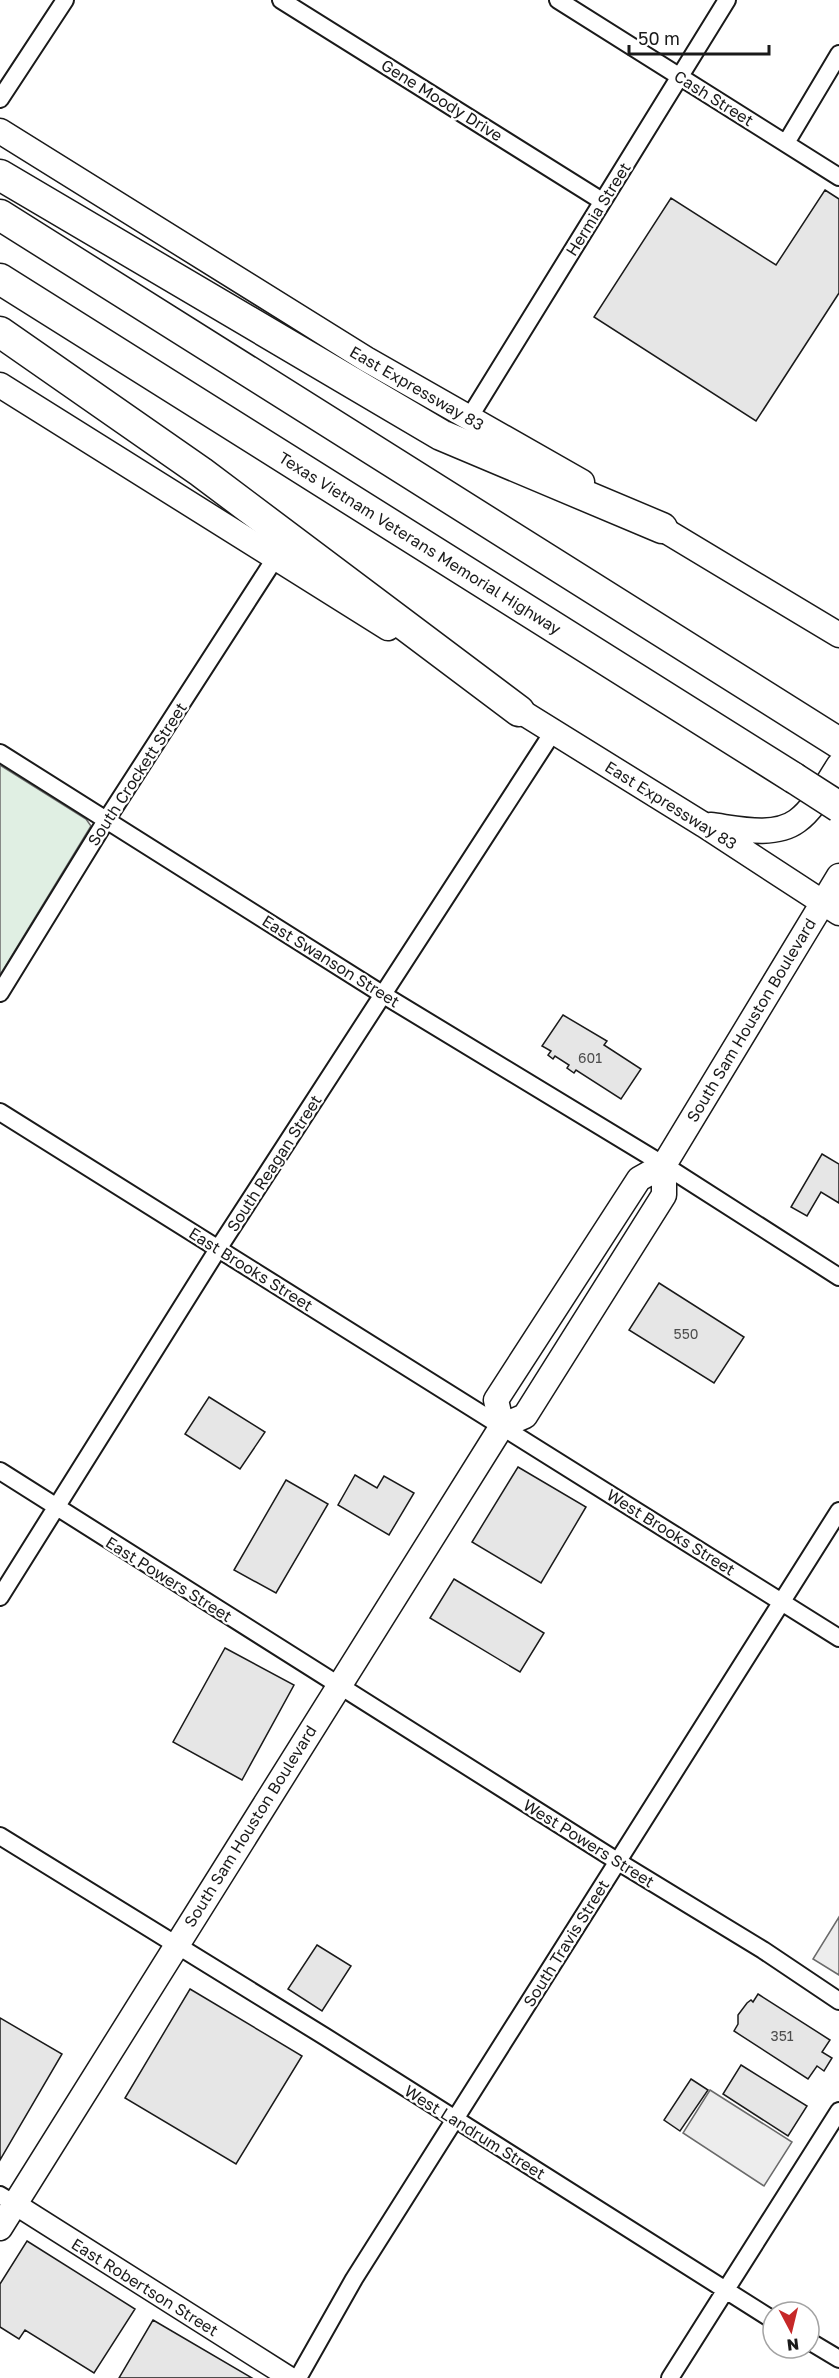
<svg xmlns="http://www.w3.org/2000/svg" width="839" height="2378" font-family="'Golos Text',sans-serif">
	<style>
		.green { fill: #e0efe3; stroke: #6a6a6a; stroke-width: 1.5 }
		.parking { fill: #ededed; stroke: #6a6a6a; stroke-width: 1.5 }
		.building { fill: #e6e6e6; stroke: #1a1a1a; stroke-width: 1.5 }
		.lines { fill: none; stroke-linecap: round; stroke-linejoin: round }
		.minor-casing { stroke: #1a1a1a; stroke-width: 20 }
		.tertiary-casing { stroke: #1a1a1a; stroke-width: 24 }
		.secondary-casing { stroke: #1a1a1a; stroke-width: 27 }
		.motorway-casing { stroke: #1a1a1a; stroke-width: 33 }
		.minor { stroke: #fff; stroke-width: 16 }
		.tertiary { stroke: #fff; stroke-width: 21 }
		.secondary { stroke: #fff; stroke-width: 24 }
		.motorway { stroke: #fff; stroke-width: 30 }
		.motorway-bridge-casing { stroke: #1a1a1a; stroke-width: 33; stroke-linecap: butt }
		.motorway-bridge { stroke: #fff; stroke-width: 30 }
		.labels { text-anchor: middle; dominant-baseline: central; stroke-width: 4.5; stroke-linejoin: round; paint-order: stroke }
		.number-label { font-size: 14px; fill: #4d4d4d }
		.street-label { font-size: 16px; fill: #1a1a1a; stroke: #fff }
	</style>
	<rect width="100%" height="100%" fill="#fff"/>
	<!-- green -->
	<path class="green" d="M0 765 86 819 91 826 0 975Z"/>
	<!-- parking -->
	<path class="parking" d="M839 1917V1975L813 1959Z
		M710 2090 792 2142 764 2186 683 2133Z"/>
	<!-- building -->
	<path class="building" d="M825 190 839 199V293L756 421 594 317 671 198 776 265Z
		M563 1015 607 1041 604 1045 641 1069 621 1099 576 1070 574 1073 567 1068 569 1065 555 1056 553 1059 548 1055 551 1051 542 1046Z
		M822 1154 839 1164V1203L821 1192 807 1216 791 1207Z
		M659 1283 744 1337 714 1383 629 1330Z
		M209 1397 265 1432 240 1469 185 1434Z
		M518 1467 586 1507 541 1583 472 1542Z
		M355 1475 377 1488 384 1476 414 1493 389 1535 338 1505Z
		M286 1480 328 1504 276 1593 234 1570Z
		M454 1579 544 1633 520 1672 430 1618Z
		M225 1648 294 1685 242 1780 173 1742Z
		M317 1945 351 1966 322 2011 288 1989Z
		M190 1989 302 2056 236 2164 125 2098Z
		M758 1994 830 2040 822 2052 832 2058 824 2071 817 2066 808 2079 734 2031 738 2024V2015L747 2003 751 2000 753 2002Z
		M0 2018 62 2054 0 2160Z
		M741 2065 807 2106 788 2136 723 2094Z
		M691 2079 708 2090 680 2131 664 2120Z
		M27 2241 135 2309 94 2373 25 2330 19 2339 0 2327V2284Z
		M153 2320 252 2378H119Z"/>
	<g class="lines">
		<defs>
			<path id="minor" d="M281 0 602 201
				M558 0 839 177
				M0 99 65 0
				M786 143 839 54
				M469 418 727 0
				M0 753 382 994 664 1165 839 1277
				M0 993 107 819 276 557
				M0 1112 839 1638
				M0 1471 617 1861 763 1950 839 2001
				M0 1597 218 1249 553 732
				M0 1836 324 2036 773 2320
				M0 2195 15 2204
				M809 2341 839 2359
				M298 2378 354 2279 839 1511
				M670 2378 839 2111"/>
			<path id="tertiary" d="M15 2204 290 2378"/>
			<path id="secondary" d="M0 131 366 359 582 482
				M0 385 388 628
				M646 519 839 635
				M504 701 704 825 839 913
				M710 825C736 828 774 838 797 821 815 808 827 783 839 765
				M502 1426 496 1400 639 1179 664 1165 839 876
				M0 2228 502 1426 525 1416 664 1195V1165"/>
			<path id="motorway" d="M0 175 441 435 662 528
				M0 215 839 743
				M0 279 794 778
				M0 332 201 472 519 711"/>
		</defs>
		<!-- minor casing -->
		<use href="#minor" class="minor-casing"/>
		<!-- tertiary casing -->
		<use href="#tertiary" class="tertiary-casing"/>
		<!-- secondary casing -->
		<use href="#secondary" class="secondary-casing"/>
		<!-- motorway casing -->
		<use href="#motorway" class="motorway-casing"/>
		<!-- minor -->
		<use href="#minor" class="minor"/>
		<!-- tertiary -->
		<use href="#tertiary" class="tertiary"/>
		<!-- secondary -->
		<use href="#secondary" class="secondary"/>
		<!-- motorway -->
		<use href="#motorway" class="motorway"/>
		<defs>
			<path id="motorway-bridge" d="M794 778 839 807"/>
		</defs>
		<!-- motorway-bridge casing -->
		<use href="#motorway-bridge" class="motorway-bridge-casing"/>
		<!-- motorway-bridge -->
		<use href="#motorway-bridge" class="motorway-bridge"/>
	</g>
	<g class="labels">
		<!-- number labels -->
		<g class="number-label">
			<text x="590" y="1057">601</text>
			<text x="686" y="1333">550</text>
			<text x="782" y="2035">351</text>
		</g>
		<!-- street labels -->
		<g class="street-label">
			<text transform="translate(714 98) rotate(32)">Cash Street</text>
			<text transform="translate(442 100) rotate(32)">Gene Moody Drive</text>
			<text transform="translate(598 209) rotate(-58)">Hermia Street</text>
			<text transform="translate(417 388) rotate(30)">East Expressway 83</text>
			<text transform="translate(420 543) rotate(32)">Texas Vietnam Veterans Memorial Highway</text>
			<text transform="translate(137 774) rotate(-57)">South Crockett Street</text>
			<text transform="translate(671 805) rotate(32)">East Expressway 83</text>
			<text transform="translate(331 961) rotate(32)">East Swanson Street</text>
			<text transform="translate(751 1020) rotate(-59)">South Sam Houston Boulevard</text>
			<text transform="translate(274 1163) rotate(-57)">South Reagan Street</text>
			<text transform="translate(251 1269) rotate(32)">East Brooks Street</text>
			<text transform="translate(671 1532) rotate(32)">West Brooks Street</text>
			<text transform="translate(169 1579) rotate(32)">East Powers Street</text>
			<text transform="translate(250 1826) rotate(-58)">South Sam Houston Boulevard</text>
			<text transform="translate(589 1843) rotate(32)">West Powers Street</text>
			<text transform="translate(566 1943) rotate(-58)">South Travis Street</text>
			<text transform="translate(475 2132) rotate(32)">West Landrum Street</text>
			<text transform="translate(145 2287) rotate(32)">East Robertson Street</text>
		</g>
	</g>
	<!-- north arrow -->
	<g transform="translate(791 2330) rotate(173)"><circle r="28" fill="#ffffff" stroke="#a3a3a3" stroke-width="1.5"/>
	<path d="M0-4.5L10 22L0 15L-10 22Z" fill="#c62828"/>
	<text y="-9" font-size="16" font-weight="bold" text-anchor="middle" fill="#1a1a1a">N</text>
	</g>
	<!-- scale -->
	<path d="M629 45v9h140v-9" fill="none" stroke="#1a1a1a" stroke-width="3"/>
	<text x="638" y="45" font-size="18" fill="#1a1a1a" stroke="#ffffff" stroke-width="4.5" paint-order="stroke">50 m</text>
</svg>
